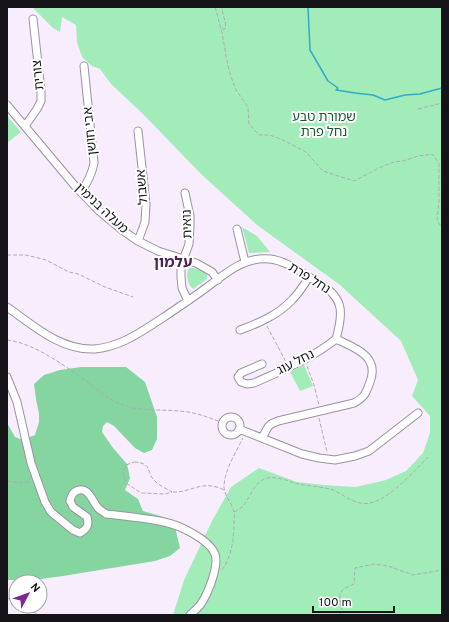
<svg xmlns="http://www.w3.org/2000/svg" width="449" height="622" font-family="Overpass,'Noto Sans Hebrew',sans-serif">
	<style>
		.green { fill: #a2ecba }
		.forest { fill: #85d5a0 }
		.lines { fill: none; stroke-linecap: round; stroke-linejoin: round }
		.stream { stroke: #32abc7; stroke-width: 1.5 }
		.minor-casing { stroke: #9b92a1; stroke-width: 9 }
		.path { stroke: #b0a9b5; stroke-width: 1; stroke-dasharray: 4 2; stroke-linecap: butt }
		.minor { stroke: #fff; stroke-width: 7 }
		.labels { text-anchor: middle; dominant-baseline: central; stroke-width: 4; stroke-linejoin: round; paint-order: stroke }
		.street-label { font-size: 13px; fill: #161318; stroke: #fff }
		.park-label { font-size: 13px; fill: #1c5734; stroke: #fff }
		.quarter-label { font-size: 15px; font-weight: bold; fill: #4b2156; stroke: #fff }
	</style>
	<rect width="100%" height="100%" fill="#f7edfd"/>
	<!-- green -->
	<path class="green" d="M32 7H442V615H173L184 580 212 521 231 487 259 468 297 482 324 485 356 487 386 480 406 471 423 453 430 433V416L412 396 418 380 401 341 340 285 257 225 201 174 143 114 111 84 100 69 92 66 82 57 77 42 76 25 62 17 60 32 53 28Z
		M7 116 21 132 7 143Z
		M242 227 257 236 270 252 249 253Z
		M190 267 203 271 207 275V279L193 289C187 284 185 272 190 267Z
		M304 365 313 386 300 391 290 372Z"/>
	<!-- forest -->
	<path class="forest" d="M81 367H126L145 382 157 417V439L152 450 144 453 135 448 114 426 107 422 103 426 102 432 113 448 127 464 130 478 125 490 138 499 143 511 167 518 175 527 180 548 170 556 155 561 63 576 33 580H7V423L15 437 23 440 35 435 39 422V414L36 399 34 384 44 375 60 370Z"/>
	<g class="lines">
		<!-- stream -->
		<path class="stream" d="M308 7 310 50 328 81 338 88 336 90 355 93 373 95 385 100 405 95 420 94 442 88"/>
		<defs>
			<path id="minor" d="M7 105 75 186 98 210 122 230 138 241 158 251 196 263 212 272 218 280
				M25 126 37 109 41 101V90L33 19
				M138 131 146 204 145 222 138 241
				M81 192C88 182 92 174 94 163L84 66
				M185 193 190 216V226L189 244 181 266V277L182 288 188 301
				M237 229 245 262
				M7 307C33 325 61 351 95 349 122 346 139 333 161 319 176 309 191 299 206 288 225 274 244 256 270 259 287 261 302 273 316 281 344 297 344 311 336 339
				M240 330C259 323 278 315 292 300 299 293 304 285 309 277
				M262 364 241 373 238 377 241 382 247 384 254 383C283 370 311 359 336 339
				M7 377 17 402 31 463 45 502 51 512 73 530 80 533C88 528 89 525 87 517L73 507 70 501C71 496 72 493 76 491 88 485 92 501 98 508 101 511 104 512 106 514 125 516 145 518 164 522 179 525 209 539 215 554 219 567 208 593 201 604 198 608 194 611 190 615
				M222 426a9 9 0 1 1 18 0a9 9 0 1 1-18 0Z
				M239 429 302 454 319 458 335 460 355 456 369 451 418 413
				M262 438 268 427 271 424 278 421 354 403C365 397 366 393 370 382 380 356 355 348 336 339"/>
		</defs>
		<!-- minor casing -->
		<use href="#minor" class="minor-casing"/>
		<!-- path -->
		<path class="path" d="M215 7 222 32 226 56 230 74 236 90 248 107 249 124 259 135H270L283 140 306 152 323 171 354 181 383 166 394 162 403 161 418 156 432 154 439 163V201L437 220 442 228
			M222 29H225C227 22 222 15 222 7
			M418 109 442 103
			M7 255H26L46 260 69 272 78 274 105 287 133 297
			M267 326 286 362
			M7 340C35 343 68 368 90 384 99 391 108 399 118 403 137 412 159 409 179 411 195 412 208 417 223 423
			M307 366 314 385 319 405
			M319 418 327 452
			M134 462C154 463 145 473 156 482 160 486 167 489 172 492L165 494 141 493 126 483 123 471 126 465Z
			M7 481 23 483 29 481 30 478
			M173 492C186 493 198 484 211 486 215 486 220 488 224 490
			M234 512C237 511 240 509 242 507 250 499 253 484 264 479 273 475 286 480 294 483 306 486 320 486 333 490 342 494 350 501 360 503 382 509 414 471 428 457
			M222 570C232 556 234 538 234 522 234 519 235 516 234 513 233 504 224 496 224 487 224 471 236 452 243 438
			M7 598 16 603
			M22 606 39 615
			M339 615 342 611C339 593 337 591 354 584L355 568 374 564 388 566 413 575 442 570"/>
		<!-- minor -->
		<use href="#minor" class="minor"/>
	</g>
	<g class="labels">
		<!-- street labels -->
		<g class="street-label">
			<text transform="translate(39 75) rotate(-96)">צורית</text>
			<text transform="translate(91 131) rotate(-96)">אבי חושן</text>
			<text transform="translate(143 187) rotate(-95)">אשבול</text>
			<text transform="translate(101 209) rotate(43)">מעלה בנימין</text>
			<text transform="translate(188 224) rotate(-92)">נואית</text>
			<text transform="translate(309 279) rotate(32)">נחל פרת</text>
			<text transform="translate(296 363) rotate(-27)">נחל עוג</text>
		</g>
		<!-- park labels -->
		<g class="park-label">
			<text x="324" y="118">שמורת טבע<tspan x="324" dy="15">נחל פרת</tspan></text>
		</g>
		<!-- quarter labels -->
		<g class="quarter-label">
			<text x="173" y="263">עלמון</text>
		</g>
	</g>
	<!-- border -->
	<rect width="449" height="622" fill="none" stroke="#161318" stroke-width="16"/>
	<!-- north arrow -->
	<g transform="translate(28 594) rotate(49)"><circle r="19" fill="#ffffff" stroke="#a2a1a3"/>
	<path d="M0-3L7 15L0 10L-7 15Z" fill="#7f2895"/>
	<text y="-6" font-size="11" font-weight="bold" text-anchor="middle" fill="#161318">N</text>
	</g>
	<!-- scale -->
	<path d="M313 606v6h81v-6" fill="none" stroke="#161318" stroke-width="2"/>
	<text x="319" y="606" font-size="12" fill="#161318" stroke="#ffffff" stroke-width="3" paint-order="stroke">100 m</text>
</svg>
